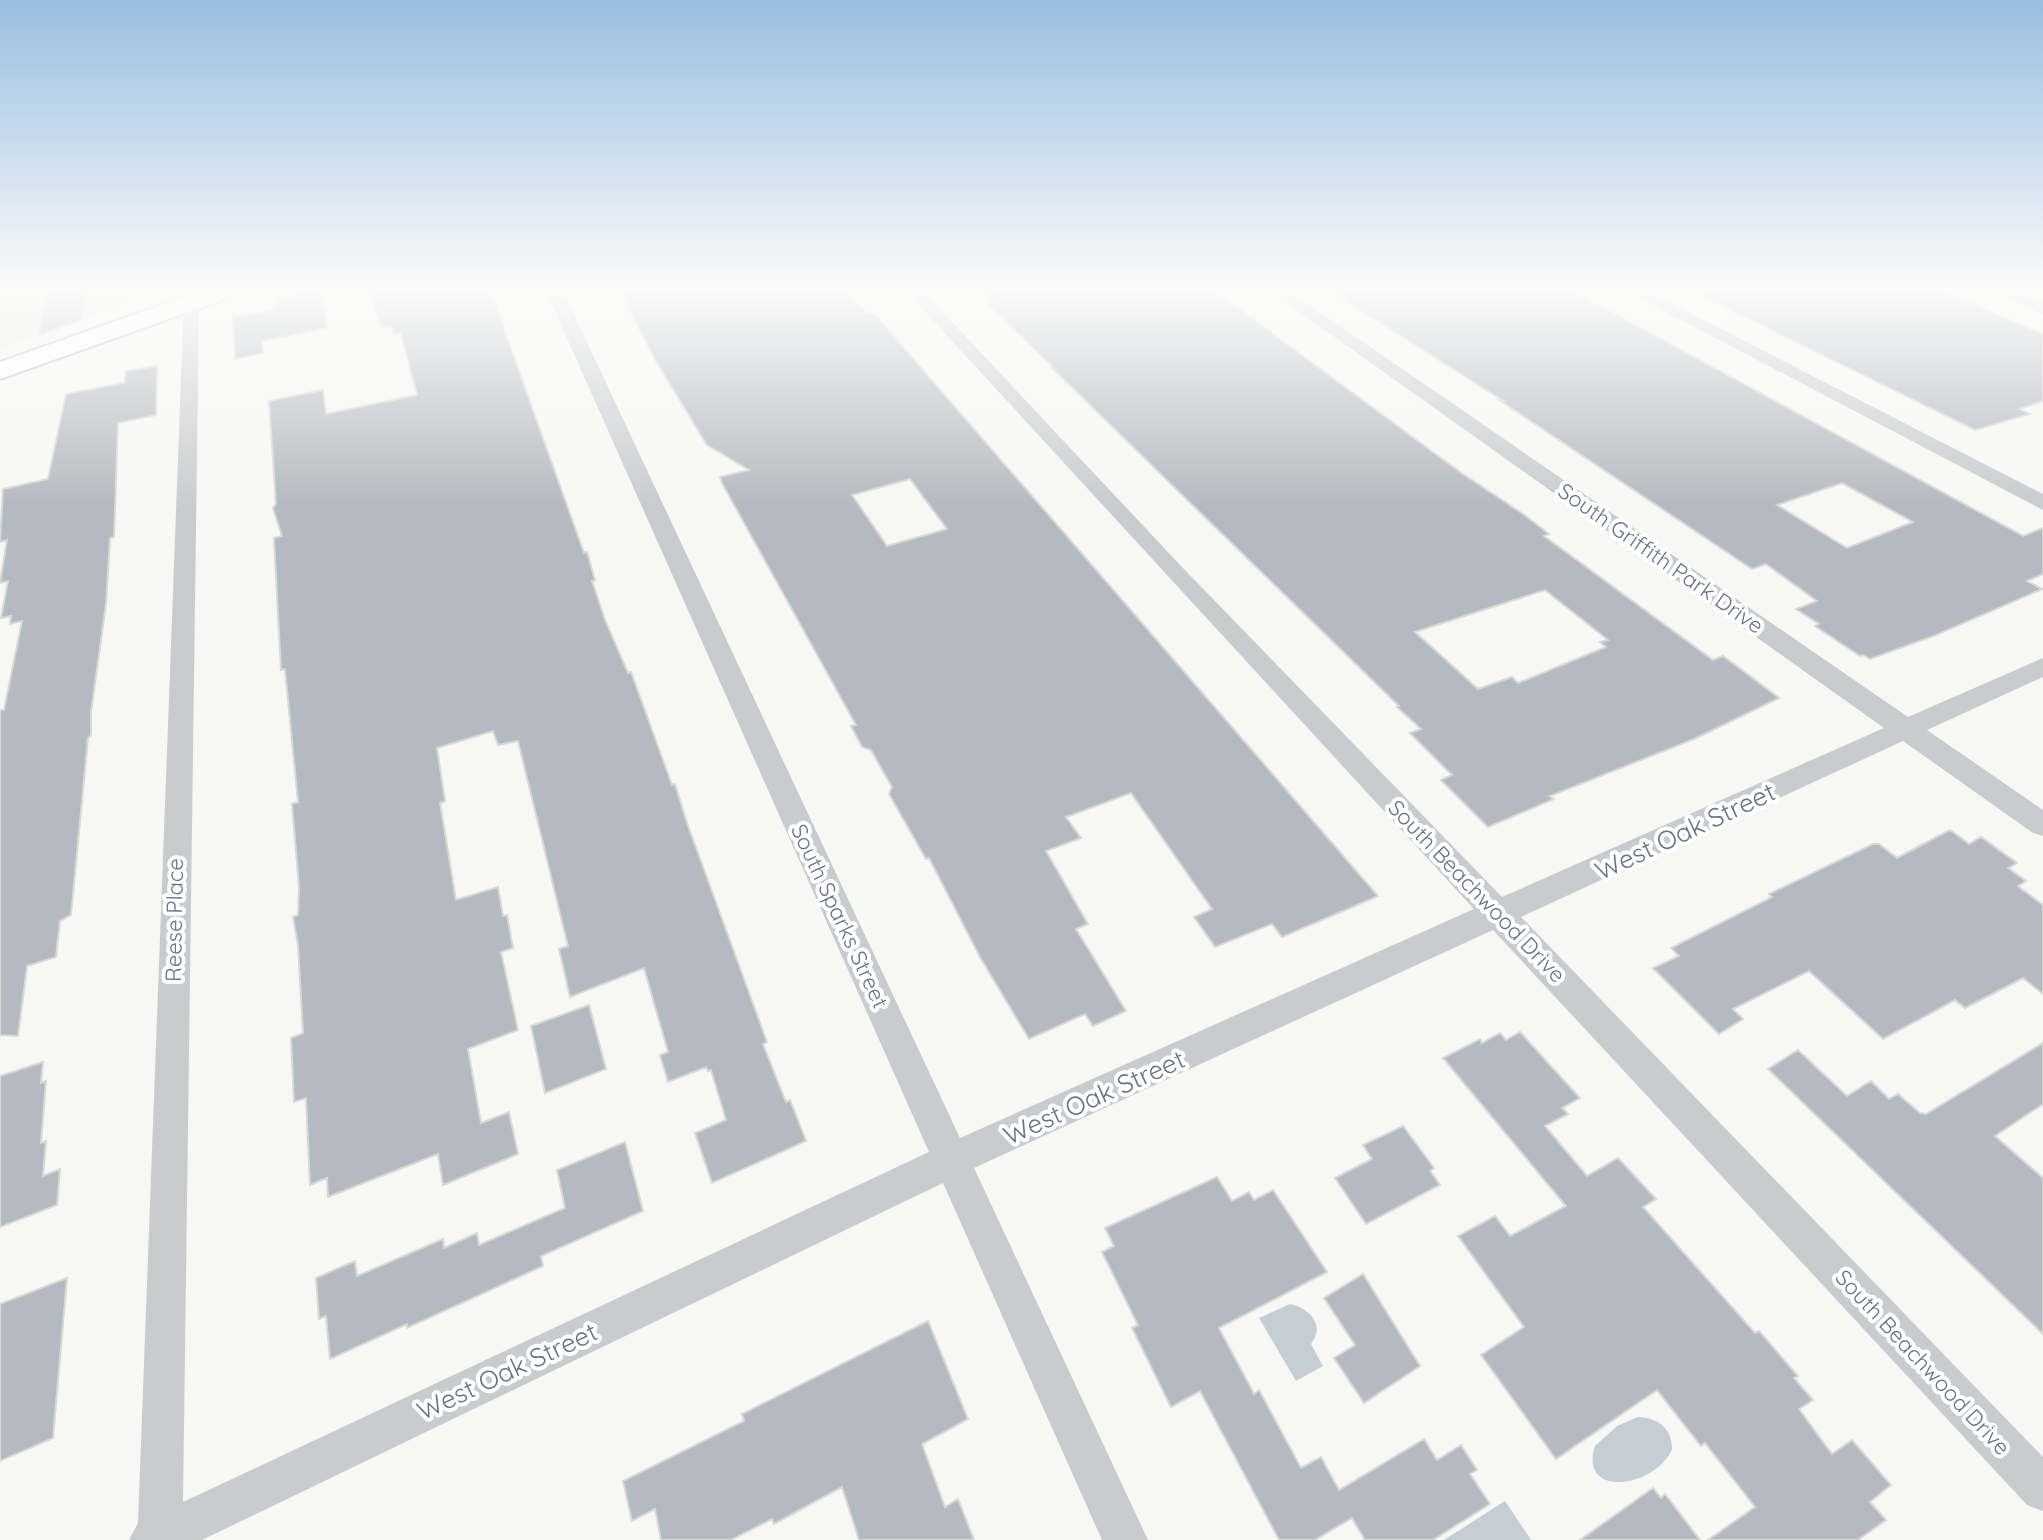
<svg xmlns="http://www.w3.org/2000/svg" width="2043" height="1540" font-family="Quicksand,sans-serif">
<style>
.built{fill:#e8e8e7}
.water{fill:#c4ced4}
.building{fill:#b4bac1;stroke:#d8d9d6;stroke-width:2;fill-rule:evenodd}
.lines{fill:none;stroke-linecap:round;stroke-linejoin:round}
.secondary-casing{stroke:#babec4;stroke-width:4}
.minor{fill:#c9cccf;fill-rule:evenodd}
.secondary{fill:#fff;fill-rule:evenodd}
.labels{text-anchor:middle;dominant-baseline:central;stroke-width:8;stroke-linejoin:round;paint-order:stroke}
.street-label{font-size:22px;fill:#637388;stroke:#fff}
.near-street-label{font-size:26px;fill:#637388;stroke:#fff}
</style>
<rect width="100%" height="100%" fill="#f7f7f4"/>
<!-- built -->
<path class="built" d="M0,291H154L141,298L0,348Z"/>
<!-- water -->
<path class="water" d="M1290,1304C1309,1308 1326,1325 1311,1344L1323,1366L1296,1381L1259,1318Z
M1638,1417C1658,1418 1672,1428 1672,1449C1657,1487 1578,1500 1595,1446L1617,1426Z
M1505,1501L1531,1540H1444Z"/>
<!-- building -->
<path class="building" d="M47,291H87L82,320L39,335Z
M291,291H320L327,328L262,341L263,353L235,359L233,317L274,310L273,305L279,304L278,298L291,296Z
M369,291H488L494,301L584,553L587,552L595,580L592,581L605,620L628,673L631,672L672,785L675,784L687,823L767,1042L763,1044L786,1102L790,1100L806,1141L712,1183L695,1133L726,1120L711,1070L708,1071L706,1067L668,1082L660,1055L668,1052L644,968L570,997L559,949L568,946L518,741L498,745L493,731L437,748L445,801L440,803L456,900L498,887L503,916L507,915L513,948L501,952L518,1030L468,1049L481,1123L509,1112L518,1154L443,1185L438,1154L328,1197L327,1178L310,1185L306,1098L294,1102L291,1038L303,1033L298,945L293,917L298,915L299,887L292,804L298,802L285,669L281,670L274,538L282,536L273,508L276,504L269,401L323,390L326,414L417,395L401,333L394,335L391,326L382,328Z
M620,291H845L867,313L873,312L1378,896L1282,937L1272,924L1215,947L1194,917L1212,909L1131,793L1066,817L1081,838L1046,851L1088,924L1076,929L1126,1011L1093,1026L1085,1014L1029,1039L980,957L929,858L926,859L889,794L892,787L871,750L862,747L851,726L856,725L722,483L720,477L749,470L707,445L657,363ZM910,479L947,529L887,546L852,495Z
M982,291H1215L1460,472L1523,514L1549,534L1544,536L1713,660L1723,656L1779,698L1694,739L1550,796L1554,799L1488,827L1441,780L1452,775L1410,733L1421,729L1397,707L1399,706L1052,368H1054L987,303L993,302ZM1545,590L1608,640L1600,642L1606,647L1518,683L1512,677L1478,689L1415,632Z
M1330,291H1573L2023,536L2043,528V574L2027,581L2042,589L1936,635L1870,659L1863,655L1860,656L1815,626L1819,624L1796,609L1817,601L1766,564L1752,569L1499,400H1502ZM1842,483L1913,522L1847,548L1777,505Z
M1692,291H1943L2043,334V401L2020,409L2030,414L1975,430Z
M157,366L156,415L118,423L114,537L110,538L106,604L91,712V735L88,738L71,915L60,921L56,957L27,966L18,1036L0,1035V710H4L22,621L10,624L11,616L1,618L8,581L0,583L7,540L0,542L3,489L48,479L66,394L124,383L126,371Z
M1950,830L1969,844L1981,837L2017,863L2008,868L2026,881L2018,886L2043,905V994L2023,978L1965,1008L1955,1000L1883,1039L1809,971L1733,1009L1743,1019L1719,1034L1653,968L1679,956L1671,948L1772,897L1769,894L1873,844H1879L1897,858Z
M589,1005L606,1069L545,1093L531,1026Z
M1520,1032L1580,1098L1562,1108L1568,1114L1545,1126L1587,1176L1618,1158L1656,1199L1643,1207L1755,1333L1759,1331L1798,1376L1794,1378L1813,1400L1799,1409L1832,1454L1852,1440L1891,1485L1870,1502L1886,1520L1858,1540H1708L1755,1507L1705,1443L1701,1446L1657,1390L1556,1459L1481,1355L1524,1327L1458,1236L1495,1216L1510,1236L1566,1206L1443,1058L1480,1039L1482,1043L1500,1033L1506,1040Z
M2043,1043V1104L1995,1136L2043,1178V1334L1768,1069L1798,1050L1847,1096L1871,1081L1889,1099L1898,1094L1920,1113L1926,1114Z
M43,1062L41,1083L46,1081L41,1143L46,1141L43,1176L60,1169L57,1205L0,1227V1076Z
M1403,1126L1434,1168L1430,1171L1440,1185L1366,1224L1335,1178L1372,1159L1363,1145Z
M625,1142L643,1211L541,1256L543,1266L407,1328V1324L330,1359L326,1316L319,1319L316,1278L355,1261L357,1276L443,1239L444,1248L477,1233L479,1245L565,1208L557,1170Z
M1217,1177L1232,1201L1249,1192L1254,1200L1273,1190L1327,1272L1219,1328L1254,1394L1259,1390L1301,1468L1321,1457L1339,1490L1424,1439L1437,1460L1461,1445L1477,1470L1470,1474L1490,1504L1433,1540H1365L1352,1518L1315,1540H1279L1200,1391L1171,1407L1132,1328L1138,1325L1102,1252L1114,1246L1105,1228Z
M1363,1274L1420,1366L1364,1403L1334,1358L1355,1345L1324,1298Z
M67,1278L53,1438L0,1461V1304Z
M928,1321L968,1419L922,1444L945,1507L958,1499L974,1540H859L842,1487L774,1524L772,1519L731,1540H661L655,1509L632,1521L623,1481L744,1421L742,1414Z
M1653,1488L1661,1498L1665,1494L1700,1540H1580Z"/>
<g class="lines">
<defs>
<path id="secondary" d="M201,291H236L233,296L0,379V362Z"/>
</defs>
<!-- secondary casing -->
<use href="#secondary" class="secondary-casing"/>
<!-- minor -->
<path class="minor" d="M546,291H563L960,1138L1474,909L906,291H923L1181,566L1502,897L1884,728L1270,291H1289L1908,717L2043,658V677L1927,730L2043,810V836L2033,833L1903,741L1521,917L2043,1457V1511L2027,1505L1493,930L974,1168L1148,1540H1102L943,1183L202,1540H129L138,1523L184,299H196L199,303L183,1502L929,1152Z
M1626,291H1647L2043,494V510Z
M1992,291H2015L2043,303V314Z"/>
<!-- secondary -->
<use href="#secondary" class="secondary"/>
</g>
<!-- sky -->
<linearGradient id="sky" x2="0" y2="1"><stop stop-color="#99bee0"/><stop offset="0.57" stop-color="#fbfbfa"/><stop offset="1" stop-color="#fbfbfa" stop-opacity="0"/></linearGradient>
<rect width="2043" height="507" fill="url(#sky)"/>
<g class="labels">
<!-- street labels -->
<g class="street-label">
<text transform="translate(1661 558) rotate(35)">South Griffith Park Drive</text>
<text transform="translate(1477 891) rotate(46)">South Beachwood Drive</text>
<text transform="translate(840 916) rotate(65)">South Sparks Street</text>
<text transform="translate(174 920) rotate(-89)">Reese Place</text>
<text transform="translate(1923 1362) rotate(47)">South Beachwood Drive</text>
</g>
<!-- near-street labels -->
<g class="near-street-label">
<text transform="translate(1685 831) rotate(-25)">West Oak Street</text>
<text transform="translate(1094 1097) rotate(-24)">West Oak Street</text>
<text transform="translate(507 1371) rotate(-25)">West Oak Street</text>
</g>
</g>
</svg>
